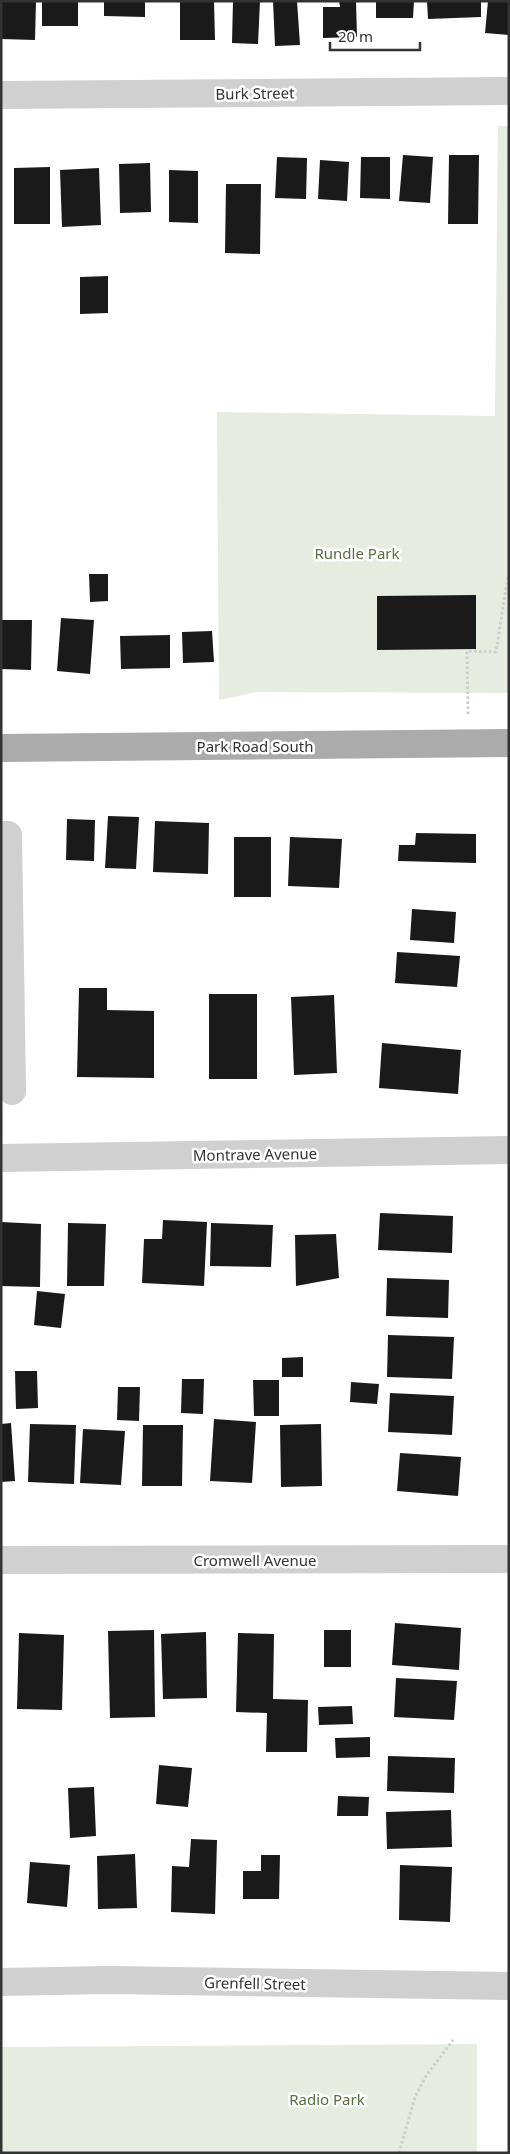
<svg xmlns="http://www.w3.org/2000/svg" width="510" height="2154" font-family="'Noto Sans',sans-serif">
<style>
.green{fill:#e6ecdf}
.building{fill:#1a1a1a}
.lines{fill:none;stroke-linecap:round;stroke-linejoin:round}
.path{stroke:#cdcdcd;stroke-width:3;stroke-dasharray:2.5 2.5;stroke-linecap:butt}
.minor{stroke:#d0d0d0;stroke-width:28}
.major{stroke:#ababab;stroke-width:28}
.labels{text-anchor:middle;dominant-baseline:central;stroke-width:5;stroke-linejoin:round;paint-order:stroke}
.street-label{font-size:15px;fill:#333;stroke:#fff}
.park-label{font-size:15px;fill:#56703f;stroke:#fff}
</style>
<rect width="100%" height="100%" fill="#fff"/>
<!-- green -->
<path class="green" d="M498,126H509V693L257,692L219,700L217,412L495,416Z
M477,2044V2153H1V2047Z"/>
<!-- building -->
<path class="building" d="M2,1H36L35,40L1,39Z
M42,1H78V26H42Z
M104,1H145V17L104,16Z
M180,1H214L215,40H180Z
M233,1H260L258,44L232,43Z
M273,1H297L300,45L275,46Z
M339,1H356L357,37L323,38V7H340Z
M376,1H414L413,18H376Z
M427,1H481V17L428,19Z
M488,1H509V35L485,33Z
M403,155L433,157L430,203L399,201Z
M449,155H479L478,224H448Z
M277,157L307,158L306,199L275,198Z
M361,157H390V199L360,198Z
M320,160L349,162L347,201L318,199Z
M150,163L151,212L120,213L119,164Z
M50,167V224H14V168Z
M99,168L101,225L62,227L60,170Z
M169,170L198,171V223L169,222Z
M226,184H261L260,254L225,253Z
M108,276V313L80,314V277Z
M89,574H108V601L90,602Z
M476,595V649L377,650V596Z
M61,618L94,620L90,674L57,671Z
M1,620H32L31,670L1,669Z
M212,631L214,662L183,663L182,632Z
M170,635V668L121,669L120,636Z
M108,816L139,817L136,869L105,868Z
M67,819L95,820L94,861L66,860Z
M155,821L209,823L208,874L153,872Z
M416,833L476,834V863L398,861L399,845H415Z
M234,837H271V897H234Z
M290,837L342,839L339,888L288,886Z
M412,909L456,912L454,943L410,940Z
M397,952L460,956L457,987L395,983Z
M79,988H107V1010L154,1011V1078L77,1077Z
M209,994H257V1079H209Z
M334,995L337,1073L294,1075L291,997Z
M382,1043L461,1050L458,1094L379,1088Z
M380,1213L453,1216L452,1253L378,1250Z
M163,1220L207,1222L204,1286L142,1283L144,1239H162Z
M1,1222L41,1224L40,1287L1,1286Z
M68,1223L106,1224L104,1286H67Z
M211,1223L273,1225L271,1267L210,1266Z
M336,1234L339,1278L296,1286L295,1235Z
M387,1278L449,1280L448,1318L386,1316Z
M37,1291L65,1294L61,1328L34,1325Z
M388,1335L454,1337L452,1379L387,1377Z
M303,1357V1377H282V1358Z
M15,1371H37L38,1408L16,1409Z
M182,1379H204L203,1414L181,1413Z
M253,1380H279V1416H254Z
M351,1382L379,1384L377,1404L350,1402Z
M118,1387H140L139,1421L117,1420Z
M390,1393L454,1396L452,1435L388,1432Z
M214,1419L256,1422L252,1483L210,1481Z
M11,1423L15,1481L1,1482V1424Z
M30,1424L76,1425L74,1484L28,1482Z
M321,1424L322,1486L281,1487L280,1425Z
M143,1425H183L182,1486H142Z
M83,1429L125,1431L121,1485L80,1483Z
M400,1453L461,1457L458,1496L397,1491Z
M395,1623L461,1628L459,1670L392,1665Z
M154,1630L155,1717L110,1718L108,1631Z
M324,1630H351V1667H324Z
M206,1632L207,1698L163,1699L161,1634Z
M19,1633L64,1635L62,1710L17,1709Z
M238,1633L274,1634L273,1699L308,1700L307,1752H266L267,1713L236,1712Z
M396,1678L457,1681L454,1720L394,1717Z
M352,1706L353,1724L319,1725L318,1707Z
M370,1737V1757L336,1758L335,1738Z
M388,1756L455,1758L454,1793L387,1791Z
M159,1765L192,1768L188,1807L156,1804Z
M94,1787L96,1836L70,1838L68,1788Z
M338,1796L369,1797L368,1816H337Z
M451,1810L452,1847L387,1849L386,1812Z
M191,1839L217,1840L215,1914L171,1912L172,1866L189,1867Z
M135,1854L137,1908L98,1909L97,1856Z
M261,1855H280L279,1899H243V1871H261Z
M30,1862L70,1865L67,1907L27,1903Z
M400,1865L452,1867L450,1922L399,1920Z"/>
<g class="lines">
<!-- path -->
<path class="path" d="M468,714L467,651L496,652L508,576
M399,2153L415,2097L426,2076L453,2040"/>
<!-- minor -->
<path class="minor" d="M1,95L509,91
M1,835H8L12,1091
M1,1158L509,1150
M1,1560L509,1559
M1,1982L109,1980L509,1986"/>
<!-- major -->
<path class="major" d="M1,748L509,743"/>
</g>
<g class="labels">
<!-- street labels -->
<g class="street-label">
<text transform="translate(255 93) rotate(-1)">Burk Street</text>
<text x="255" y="746">Park Road South</text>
<text transform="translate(255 1154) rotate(-1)">Montrave Avenue</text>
<text x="255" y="1560">Cromwell Avenue</text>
<text transform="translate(255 1983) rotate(1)">Grenfell Street</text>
</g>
<!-- park labels -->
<g class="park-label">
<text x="357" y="553">Rundle Park</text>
<text x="327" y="2099">Radio Park</text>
</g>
</g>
<!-- border -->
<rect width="510" height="2154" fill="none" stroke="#333333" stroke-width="5"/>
<!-- scale -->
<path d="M330 42v8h90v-8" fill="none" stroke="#333333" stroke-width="2.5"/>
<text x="338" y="42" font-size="15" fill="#333333" stroke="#ffffff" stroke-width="4" paint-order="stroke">20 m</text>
</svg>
